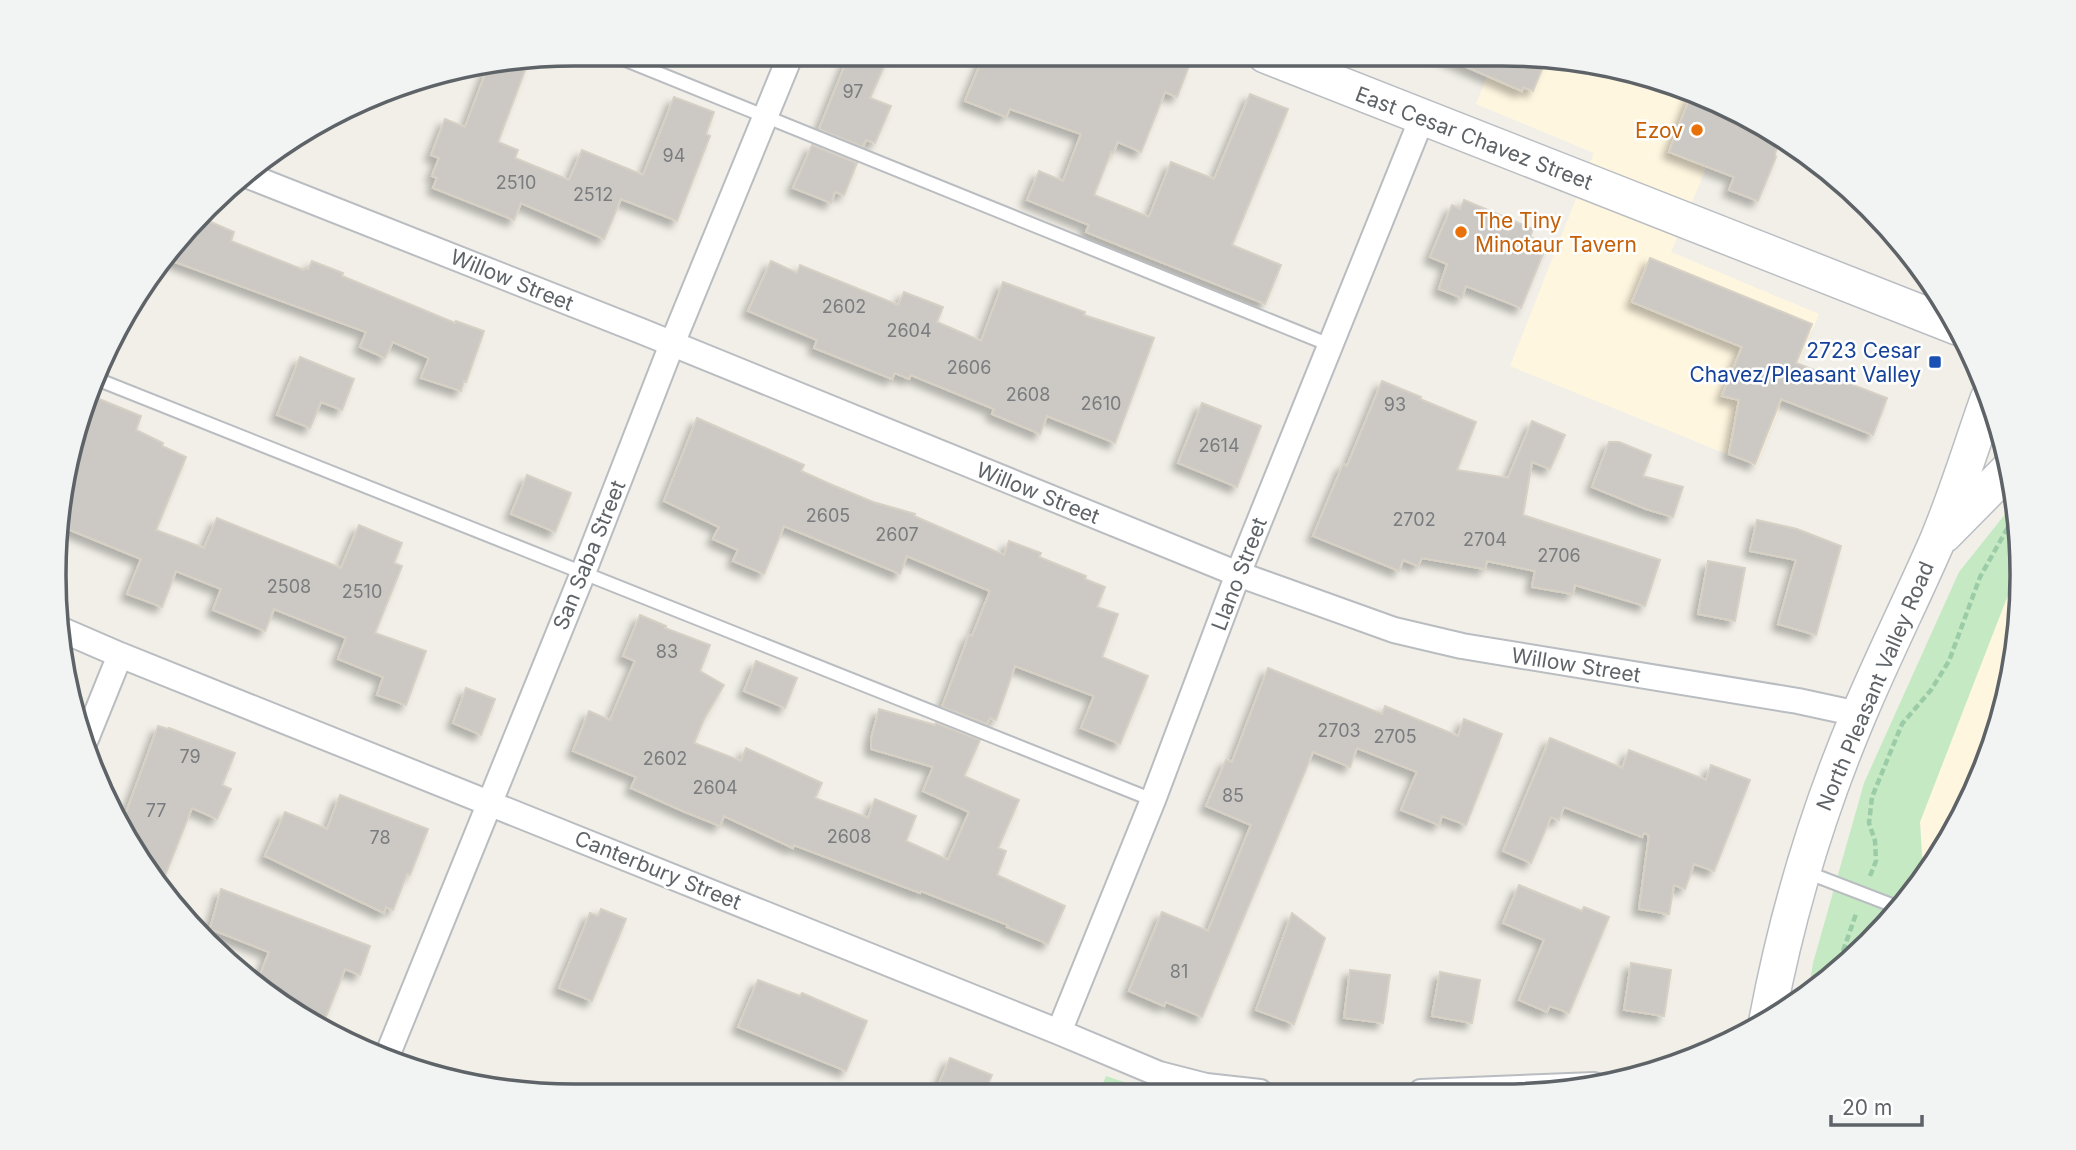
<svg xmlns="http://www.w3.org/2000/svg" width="2076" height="1150" font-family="Inter,sans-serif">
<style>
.commercial{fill:#fff6df}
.green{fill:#c5eac3}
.building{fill:#ccc9c4;stroke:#d7d0c5;stroke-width:2;filter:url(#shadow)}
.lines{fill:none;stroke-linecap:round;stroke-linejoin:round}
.service-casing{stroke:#b9bdc1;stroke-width:16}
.minor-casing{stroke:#b9bdc1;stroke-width:28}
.secondary-casing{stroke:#babec3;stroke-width:38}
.path{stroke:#9bcba7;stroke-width:4.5;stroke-dasharray:7 3.5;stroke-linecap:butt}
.service{stroke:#fff;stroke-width:12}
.minor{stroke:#fff;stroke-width:24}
.secondary{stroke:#fff;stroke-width:35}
.food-dot{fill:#e8710a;stroke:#fff;stroke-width:2.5}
.transit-dot{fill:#1a4fb4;stroke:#fff;stroke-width:2.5}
.labels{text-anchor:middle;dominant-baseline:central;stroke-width:5;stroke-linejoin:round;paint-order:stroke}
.number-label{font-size:18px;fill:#7a7c7f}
.food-label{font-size:21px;fill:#c56008;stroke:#fff;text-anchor:end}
.street-label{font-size:21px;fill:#5e6368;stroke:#fff}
.transit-label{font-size:21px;fill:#164399;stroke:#fff;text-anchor:end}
.rim{fill:none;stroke:#5e6368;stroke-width:3.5}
</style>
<defs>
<filter id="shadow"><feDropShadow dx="-6" dy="6" stdDeviation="3.5" flood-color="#0004"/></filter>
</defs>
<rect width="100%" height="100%" fill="#f1efe7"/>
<!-- commercial -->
<path class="commercial" d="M1496,55H1535L1636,72L1730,111L1671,252L1819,314L1756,466L1510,366L1594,153L1476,104Z
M2020,564L2017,643L1994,742L1952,835L1923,872L1920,822Z"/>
<!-- green -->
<path class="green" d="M2014,503L2021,541L2020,564L1920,822L1923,872L1870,943L1808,994L1813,963L1864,783L1959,572Z
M1106,1076L1157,1093H1099Z"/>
<!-- building -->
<path class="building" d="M849,55H889L870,98L891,106L875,143L866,140L863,147L819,129Z
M984,55H1162L1189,66L1177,97L1165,92L1141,152L1118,142L1113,153L1111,152L1094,195L1149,217L1171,162L1214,179L1250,94L1288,109L1232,245L1281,265L1265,304L1086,232L1089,225L1027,200L1039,171L1063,181L1081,134L1010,109L1006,117L965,101Z
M1439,55H1535L1547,57L1533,91L1523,87L1522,91Z
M528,62L498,142L518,150L515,158L569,180L582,150L643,175L674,97L714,112L706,134L710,136L677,221L621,199L604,239L521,203L514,220L433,188L437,178L432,176L439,158L431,155L445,119L465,127L487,69Z
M1691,95L1761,124L1780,137L1775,154L1776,157L1758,201L1729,190L1734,177L1669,152Z
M812,145L857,163L844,195L835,192L831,203L793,188Z
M1464,200L1533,229L1530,237L1547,244L1521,308L1466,286L1462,298L1439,289L1447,264L1430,257L1452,205L1460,209Z
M204,219L234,232L231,241L236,243L304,270L305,268L308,269L312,261L343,273L342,276L455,323L456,321L484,331L466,382L464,381L461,391L421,378L429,358L393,342L385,358L360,347L366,332L167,259Z
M1650,258L1812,324L1796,363L1887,398L1873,435L1781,399L1755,464L1729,454L1739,400L1722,396L1742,347L1632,302Z
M771,261L797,273L800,265L898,305L904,292L943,307L937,322L981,341L1003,282L1085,312L1084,315L1154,338L1115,443L1047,416L1040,434L992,414L994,409L911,375L909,379L895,373L892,379L814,348L817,340L748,311Z
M300,357L354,379L342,410L321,402L310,428L277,415Z
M1382,381L1421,397L1420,399L1476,422L1457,470L1508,478L1532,421L1565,435L1550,469L1532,462L1523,515L1660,560L1645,606L1575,585L1573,594L1532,587L1535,571L1487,561L1485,569L1422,558L1418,566L1403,560L1399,571L1313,536L1343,464L1347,466Z
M92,396L141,416L136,430L163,443L162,446L186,457L156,530L204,548L217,518L341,568L359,525L402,543L394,563L402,566L375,633L426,651L406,705L377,695L383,677L338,659L346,638L274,609L265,631L213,610L221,589L176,571L162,607L127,594L141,559L63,527L72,441Z
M1202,403L1261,426L1237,487L1178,463Z
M697,418L804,465L801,471L830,484L873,502L915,514L914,516L1004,555L1009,541L1041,553L1039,557L1086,576L1085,579L1105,587L1097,607L1118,614L1102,657L1148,676L1120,744L1081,728L1094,696L1015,666L996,720L990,718L987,724L942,707L969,635L972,636L990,591L907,556L900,574L784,526L764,574L733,561L738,550L713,539L719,527L664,501Z
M1609,442H1619L1651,455L1643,476L1683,487L1673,517L1646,509L1592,487Z
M527,475L571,493L555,532L511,514Z
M1757,520L1797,529L1841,546L1816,635L1778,624L1796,560L1750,551Z
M1708,561L1745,568L1735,621L1698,614Z
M640,615L666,626L665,628L710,645L700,671L724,685L704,719L694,743L741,761L746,748L822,783L815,798L868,818L875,799L916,816L906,841L948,860L969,812L923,791L933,767L871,749V739L879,709L935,725L936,723L980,740L964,776L1019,800L998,848L1006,851L997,875L1065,906L1048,944L1007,927L1008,925L921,891L920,893L794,845L793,848L724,816L720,826L685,812L631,788L636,777L573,751L589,711L610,720L635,661L623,656Z
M756,661L797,678L785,708L744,691Z
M1268,668L1382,714L1385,706L1458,736L1464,719L1502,734L1466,825L1442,816L1439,825L1401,810L1417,772L1357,748L1350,767L1313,752L1202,1017L1166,1002L1164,1006L1129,991L1162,912L1208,931L1251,825L1206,806L1226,760L1232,762Z
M466,688L495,699L481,735L453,723Z
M158,726L168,729L169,728L235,753L222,785L231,789L217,819L192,808L162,883L124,823V818Z
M1550,738L1622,768L1629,750L1706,780L1711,765L1750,780L1714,871L1694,864L1685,889L1674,885L1669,914L1639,909L1649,835L1644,833L1642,837L1564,807L1559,820L1551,817L1531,863L1503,851Z
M340,795L428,829L410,875L407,874L393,910L386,907L384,913L265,856L285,812L327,829Z
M1519,885L1582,911L1584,907L1609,917L1569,1013L1550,1006L1547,1012L1519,1000L1544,940L1503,923Z
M221,889L370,946L360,975L345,969L321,1029L315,1026L258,980L269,952L210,929Z
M601,909L626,919L592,1001L559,988L590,913L598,916Z
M1292,913L1325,938L1294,1024L1256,1010Z
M1631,963L1671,970L1664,1016L1624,1010Z
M1350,970L1390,975L1383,1023L1344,1018Z
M1440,972L1480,980L1472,1023L1432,1016Z
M758,980L800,996L802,993L867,1021L846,1071L738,1027Z
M950,1058L992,1075L984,1093H935Z"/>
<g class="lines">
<defs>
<path id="service" d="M611,54L1330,345
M99,380L1153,800
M1806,872L1897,907"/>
<path id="minor" d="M246,175L641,331L1238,574L1394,630L1462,646L1798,701L1858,714
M60,629L120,655L1059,1032L1159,1074L1206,1086L1260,1092
M86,739L120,655
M1059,1032L1153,800L1238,574L1422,118
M387,1056L583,573L672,344L791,54
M1421,1092L1594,1085"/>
<path id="secondary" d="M1265,55L1957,327
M1944,535L2009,469
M1767,1020C1787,914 1817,813 1859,714C1883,657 1911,601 1936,544C1956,497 1971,447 1988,399"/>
</defs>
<!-- service casing -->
<use href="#service" class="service-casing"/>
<!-- minor casing -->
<use href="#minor" class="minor-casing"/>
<!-- secondary casing -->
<use href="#secondary" class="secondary-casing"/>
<!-- path -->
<path class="path" d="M1870,876L1876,861L1875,841L1869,823L1872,797L1902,724L1931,690L1949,661L1980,577L2016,513
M1836,971L1856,914"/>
<!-- service -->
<use href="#service" class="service"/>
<!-- minor -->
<use href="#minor" class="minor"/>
<!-- secondary -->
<use href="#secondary" class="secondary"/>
</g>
<!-- markers -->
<g class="food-dot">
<circle cx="1697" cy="130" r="7"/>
<circle cx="1461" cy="232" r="7"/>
</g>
<rect class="transit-dot" x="1928" y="355" width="14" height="14" rx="3.5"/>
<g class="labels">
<!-- number labels -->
<g class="number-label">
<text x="853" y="91">97</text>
<text x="674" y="155">94</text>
<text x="516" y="182">2510</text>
<text x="593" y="194">2512</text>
<text x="844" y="306">2602</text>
<text x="909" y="330">2604</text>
<text x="969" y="367">2606</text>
<text x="1028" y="394">2608</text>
<text x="1101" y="403">2610</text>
<text x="1395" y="404">93</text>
<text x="1219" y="445">2614</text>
<text x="828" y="515">2605</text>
<text x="1414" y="519">2702</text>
<text x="897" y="534">2607</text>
<text x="1485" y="539">2704</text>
<text x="1559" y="555">2706</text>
<text x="289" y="586">2508</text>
<text x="362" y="591">2510</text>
<text x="667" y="651">83</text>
<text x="1339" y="730">2703</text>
<text x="1395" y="736">2705</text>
<text x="190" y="756">79</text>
<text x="665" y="758">2602</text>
<text x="715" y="787">2604</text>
<text x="1233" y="795">85</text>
<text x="156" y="810">77</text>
<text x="849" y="836">2608</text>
<text x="380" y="837">78</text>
<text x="1179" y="971">81</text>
</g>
<!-- food labels -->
<g class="food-label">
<text x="1683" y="130">Ezov</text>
<text x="1475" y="220" text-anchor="start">The Tiny<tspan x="1475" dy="24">Minotaur Tavern</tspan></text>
</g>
<!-- street labels -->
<g class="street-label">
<text transform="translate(1474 138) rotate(21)">East Cesar Chavez Street</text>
<text transform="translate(512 280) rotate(22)">Willow Street</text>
<text transform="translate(1038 493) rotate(22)">Willow Street</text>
<text transform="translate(589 555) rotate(-68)">San Saba Street</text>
<text transform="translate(1239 574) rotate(-69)">Llano Street</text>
<text transform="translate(1576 665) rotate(9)">Willow Street</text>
<text transform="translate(1875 686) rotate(-67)">North Pleasant Valley Road</text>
<text transform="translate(658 870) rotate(22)">Canterbury Street</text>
</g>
<!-- transit labels -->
<g class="transit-label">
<text x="1921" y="350">2723 Cesar<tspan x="1921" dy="24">Chavez/Pleasant Valley</tspan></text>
</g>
</g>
<!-- crop -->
<path d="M0 0H2076V1150H0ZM574 66H1502A508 508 0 0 1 2010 574V576A508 508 0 0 1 1502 1084H574A508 508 0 0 1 66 576V574A508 508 0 0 1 574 66Z" fill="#f2f3f3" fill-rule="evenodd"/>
<path class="rim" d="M574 66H1502A508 508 0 0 1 2010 574V576A508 508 0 0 1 1502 1084H574A508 508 0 0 1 66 576V574A508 508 0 0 1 574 66Z"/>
<!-- scale -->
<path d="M1831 1115v10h91v-10" fill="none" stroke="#5e6368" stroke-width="3.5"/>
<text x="1842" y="1115" font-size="21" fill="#5e6368" stroke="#ffffff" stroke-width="5" paint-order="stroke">20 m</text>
</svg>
